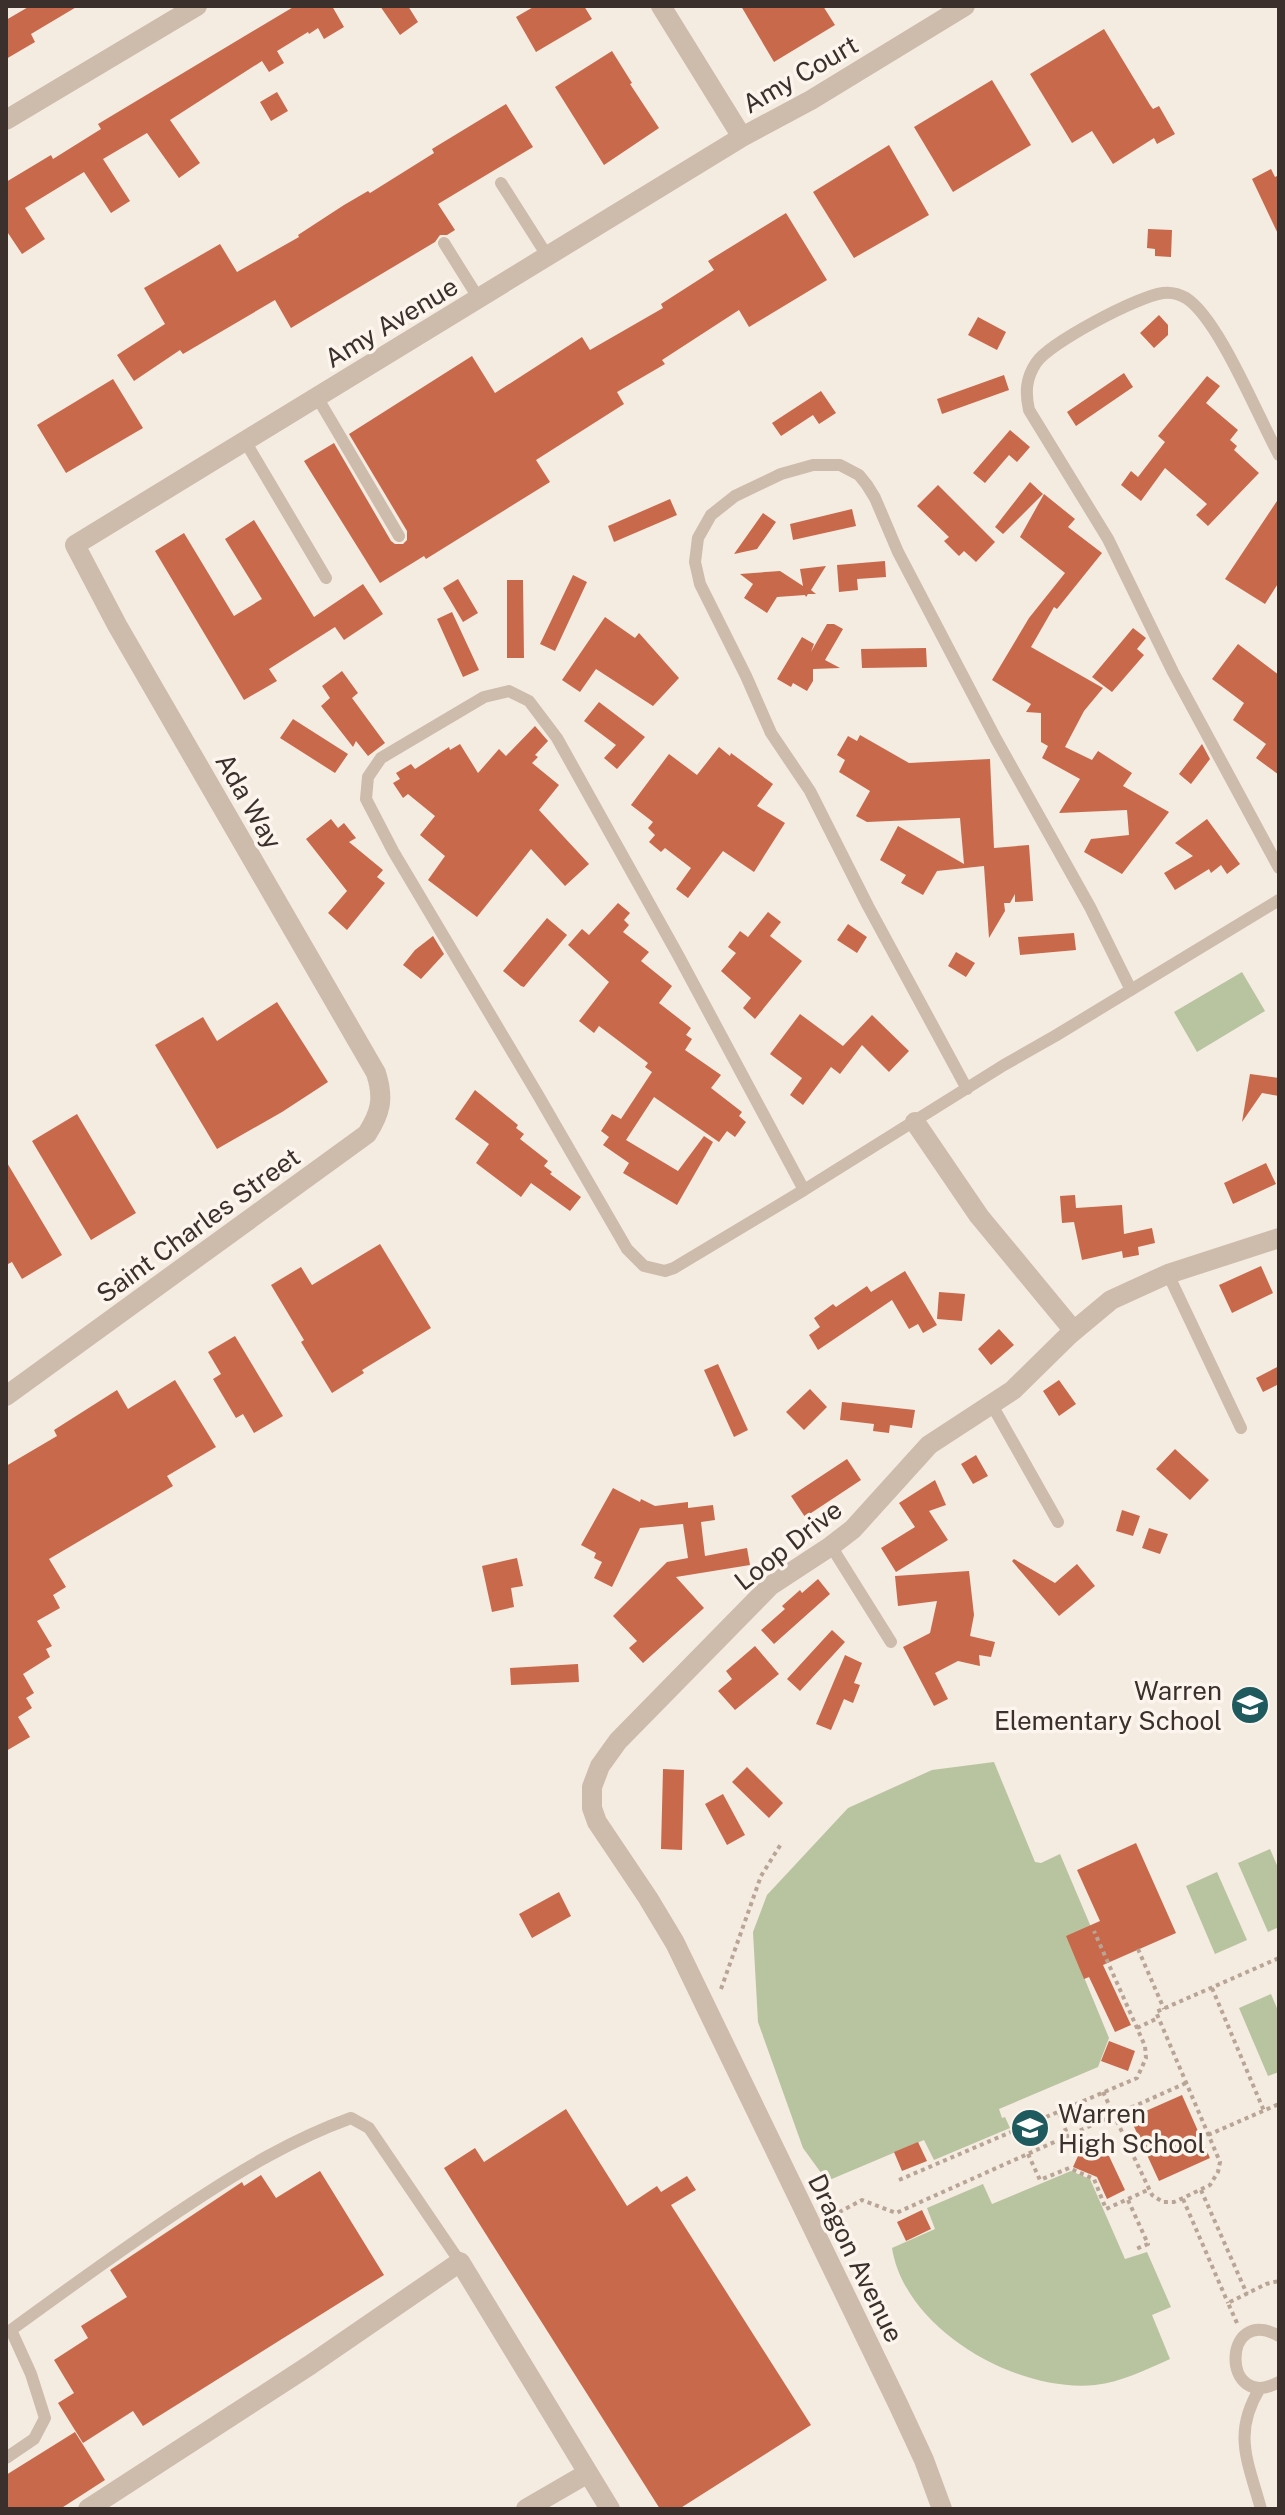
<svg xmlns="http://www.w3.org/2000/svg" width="1285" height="2515" font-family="'Public Sans',sans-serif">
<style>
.green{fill:#b8c4a0}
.building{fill:#c8694b}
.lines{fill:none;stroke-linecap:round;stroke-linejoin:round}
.path{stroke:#b9a596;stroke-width:4;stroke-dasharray:4 4;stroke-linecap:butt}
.service{stroke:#cdbbac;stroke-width:12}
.minor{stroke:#cdbbac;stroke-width:20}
.labels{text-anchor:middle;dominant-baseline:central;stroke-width:7;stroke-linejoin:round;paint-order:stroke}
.street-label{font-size:26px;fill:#3b302b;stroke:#fbf5ee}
.poi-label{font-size:26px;fill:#3b302b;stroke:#fbf5ee;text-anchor:end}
</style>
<rect width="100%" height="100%" fill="#f4ebe1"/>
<!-- green -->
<path class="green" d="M1242,972L1265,1011L1197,1052L1174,1012Z
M994,1762L1035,1862L1041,1863L1060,1854L1091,1927L1067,1936L1109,2038L1098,2067L999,2109L1002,2118L1005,2117L1010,2128L934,2160L924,2140L827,2181L803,2148L758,2022L753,1932L767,1895L848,1808L932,1770Z
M1270,1849L1279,1870V1927L1268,1932L1238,1863Z
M1217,1872L1247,1940L1215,1954L1186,1886Z
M1271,1994L1279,2013V2072L1268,2076L1239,2008Z
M1071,2171L1090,2179L1125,2259L1147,2252L1171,2307L1152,2315L1170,2359C1145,2370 1122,2382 1095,2385C1017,2393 905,2330 892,2248L935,2229L927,2208L983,2184L992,2204Z"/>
<!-- building -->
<path class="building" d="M30,6H78L31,34L35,42L6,59V20Z
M295,6H332L344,27L324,39L318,28L309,34L308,32L277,51L284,63L269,72L262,61L170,120L200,163L179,178L147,133L103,159L130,201L111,213L84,172L25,208L45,239L22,254L6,230V182L51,155L53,159L101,129L98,124Z
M380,6H408L418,22L400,35Z
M535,6H584L592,19L536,52L516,17Z
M741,6H823L835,25L774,62Z
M1104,29L1150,105L1153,109L1159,106L1175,134L1157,144L1154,138L1113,164L1092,131L1072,143L1030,74Z
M612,51L632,83L630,84L659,128L604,165L555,87Z
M992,80L1031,145L953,192L914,127Z
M277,92L288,111L271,121L260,102Z
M506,104L533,147L438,204L455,230L447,235H440L435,242L291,328L275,300L183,354L180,350L134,381L117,355L165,324L144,288L220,244L237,272L299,237L298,235L344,205L368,191L370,193L434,153L432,149Z
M889,145L929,215L854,258L813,192Z
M1271,169L1275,177L1279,175V236L1252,179Z
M786,213L827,280L749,327L739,310L662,360L665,364L617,392L624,404L536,460L550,482L426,559L424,556L380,583L304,461L334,443L391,541L395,544H403L407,540V531L349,434L472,356L495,393L582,337L590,350L663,308L661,304L714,270L708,261Z
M1148,229L1172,230L1171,257L1155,256V249L1147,248Z
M1159,315L1168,325V335L1154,348L1140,333Z
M978,317L1006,332L997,350L968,335Z
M1124,373L1133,387L1076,426L1067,412Z
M1004,375L1009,390L942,414L937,399Z
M1207,376L1220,386L1206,403L1238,430L1230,440L1237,446L1234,450L1259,473L1208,526L1196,515L1207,504L1165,468L1141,501L1121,485L1131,471L1138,477L1165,442L1158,436Z
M113,379L143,428L66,473L37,425Z
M821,391L836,413L819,424L813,415L781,436L772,423Z
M1010,430L1030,447L1017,462L1009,455L985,483L973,473Z
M1030,482L1043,494L1003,534L995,527Z
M938,485L995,542L976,562L964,551L959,556L944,541L949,537L917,506Z
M1044,494L1075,519L1068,527L1102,553L1057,609L1054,607L1031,647L1103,688L1084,711L1065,747L1092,760L1098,751L1132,773L1123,786L1169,812L1122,874L1084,852L1091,839L1129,835L1127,810L1059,813L1080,779L1042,758L1048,746L1041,742V713L1026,712L1031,704L992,680L1029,618L1065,573L1020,537Z
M1279,498V582L1265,604L1225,579Z
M670,499L677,515L614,542L608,526Z
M852,509L856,526L793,540L790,524Z
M763,513L776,522L757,549L734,554Z
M254,520L314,617L363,584L383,614L344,640L335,627L269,669L277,681L244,700L155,551L184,533L234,616L262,599L225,539Z
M885,561L886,577L857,579L858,590L839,592L837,565Z
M826,566L811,590L816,594H808L806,597L805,595L777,597L767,613L744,598L753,584L740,574L780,571L803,586L800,569Z
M573,575L587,582L555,651L540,644Z
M458,579L478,613L463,622L443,588Z
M507,580H523L524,658H507Z
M452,612L479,670L463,677L437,619Z
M605,617L635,638L639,633L679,678L653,706L596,669L580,692L562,680Z
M827,624H834L843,629L825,660L840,668L813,669V681L807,691L793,683L791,687L777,679L802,637L814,644L811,652Z
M1133,628L1146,638L1137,649L1144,655L1112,692L1092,677Z
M1238,644L1279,675V775L1256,758L1266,744L1233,720L1244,703L1212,679Z
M926,648L927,667L862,668L861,649Z
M342,671L358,693L352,698L385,743L368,756L356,741L353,747L321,706L330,698L322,686Z
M599,702L645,737L617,769L604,758L616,745L584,721Z
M293,719L348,754L335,773L280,738Z
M535,726L548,741L535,755L538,757L532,763L559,785L539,810L589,864L565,886L531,849L477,917L428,880L445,856L420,835L435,816L408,794L403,798L393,783L400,779L396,773L411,764L415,769L449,747L450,750L460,744L478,773L499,749L506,756Z
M860,735L909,763L990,759L994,848L1029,845L1033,901L1015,902V894L1010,903H1004L1005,911L989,938L984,866L937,871L923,895L901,883L906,875L880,860L898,826L964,864L960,818L867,822L856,816L870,791L839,772L845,760L837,755L848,736L857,741Z
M1202,744L1210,759L1191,784L1179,774Z
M719,747L730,756L731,753L773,784L757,806L785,823L754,872L723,851L688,898L676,889L691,868L665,848L661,852L649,842L655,835L648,828L653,822L631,805L669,754L697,775Z
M331,819L338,828L344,823L356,838L349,842L383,870L377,877L385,883L347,930L328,913L347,891L306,839Z
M1207,819L1240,864L1227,874L1221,865L1211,873L1209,869L1175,890L1164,873L1193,856L1175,843Z
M618,903L630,913L624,920L629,925L623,932L649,952L641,961L672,986L659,1003L691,1028L686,1035L692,1039L685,1050L721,1075L711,1088L742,1112L739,1116L746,1122L735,1137L727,1131L719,1142L654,1097L626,1140L678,1171L704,1136L713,1142L677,1205L623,1173L629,1163L603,1145L609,1137L601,1131L612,1114L621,1119L652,1072L645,1067L648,1063L599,1026L594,1033L579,1021L609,982L568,945L582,929L589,935Z
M768,912L781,922L770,936L802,961L755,1019L743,1008L751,998L721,971L736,953L728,947L740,931L748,937Z
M547,918L567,935L524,987L521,986L503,971Z
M848,924L867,937L857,953L837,940Z
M1074,933L1076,950L1020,955L1018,937Z
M433,936L444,954L421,979L403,965L415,950Z
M956,952L975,963L966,977L948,966Z
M277,1002L328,1082L282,1112L217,1149L155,1045L203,1017L217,1041Z
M800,1014L843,1046L872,1015L909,1051L889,1072L862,1045L840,1074L831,1067L803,1105L790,1095L802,1078L770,1054Z
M1250,1074L1279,1078V1096L1262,1093L1242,1122Z
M475,1090L518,1125L516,1128L524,1134L520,1139L548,1161L544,1166L552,1172L550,1174L581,1197L570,1211L531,1183L521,1197L476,1163L489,1144L455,1119Z
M77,1114L136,1213L91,1240L32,1141Z
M6,1161L62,1255L22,1279L12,1262L6,1265Z
M1266,1163L1276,1184L1233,1204L1224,1183Z
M1075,1195L1076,1208L1122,1205L1124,1234L1152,1228L1155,1243L1138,1247L1139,1255L1123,1258L1122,1251L1082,1260L1074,1222L1062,1223L1060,1196Z
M380,1244L431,1328L362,1370L364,1373L332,1393L301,1342L304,1340L271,1285L301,1267L312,1285Z
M1261,1266L1273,1293L1232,1313L1219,1285Z
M905,1271L937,1325L923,1333L918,1324L909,1329L892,1300L818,1350L809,1335L820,1327L814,1318L833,1304L836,1307L867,1286L871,1292Z
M939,1292L965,1294L962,1321L937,1319Z
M999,1329L1014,1345L991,1365L978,1349Z
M235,1336L283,1416L254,1433L243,1414L236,1418L213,1379L221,1374L208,1352Z
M718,1364L748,1430L734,1437L704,1370Z
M1279,1366V1384L1263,1392L1256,1378Z
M175,1380L216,1447L167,1476L173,1486L49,1559L66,1587L53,1595L60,1608L37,1621L52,1646L46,1649L50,1657L23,1674L34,1693L26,1698L32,1708L18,1717L30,1737L6,1751V1466L57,1436L54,1430L117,1390L128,1409Z
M1059,1380L1076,1404L1059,1416L1043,1391Z
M810,1389L827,1407L804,1430L786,1412Z
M842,1402L915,1410L912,1428L890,1425L889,1433L873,1431L874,1424L840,1420Z
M1175,1449L1209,1480L1190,1500L1156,1469Z
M976,1455L988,1476L973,1484L961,1464Z
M847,1459L861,1480L805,1517L791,1496Z
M935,1480L946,1505L929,1511L948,1540L896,1572L881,1548L915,1527L899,1503Z
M613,1488L640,1502L641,1499L655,1506L688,1502V1508L713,1505L715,1520L701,1522L705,1556L747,1548L750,1565L676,1577L704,1608L643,1663L629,1648L637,1641L613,1616L667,1562L688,1558L683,1524L640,1528L612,1587L594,1578L602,1562L594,1558L596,1553L581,1545Z
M1122,1510L1140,1516L1133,1536L1116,1531Z
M1149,1528L1168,1534L1160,1554L1142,1548Z
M517,1558L523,1586L511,1588L514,1607L492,1612L482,1566Z
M1014,1559L1055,1583L1077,1564L1095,1586L1059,1616L1012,1561Z
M969,1571L974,1615L970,1636L995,1642L991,1657L979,1655L980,1666L958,1661L935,1673L948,1699L934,1706L903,1647L930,1633L937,1601L898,1606L895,1576Z
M818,1579L830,1594L774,1644L761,1630L785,1609L782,1606L800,1590L802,1593Z
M832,1630L845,1642L800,1691L787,1679Z
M755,1646L779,1674L735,1710L718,1691L732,1679L726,1671Z
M845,1655L862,1663L854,1683L860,1685L853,1703L844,1699L831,1730L816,1724Z
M578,1664L579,1682L511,1685L510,1668Z
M747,1767L783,1803L769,1818L732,1782Z
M663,1769L684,1770L682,1850L661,1849Z
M723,1794L745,1835L727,1845L705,1804Z
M1136,1843L1176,1933L1103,1965L1131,2025L1115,2032L1089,1977L1084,1979L1066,1936L1100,1921L1077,1870Z
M559,1892L571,1916L532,1938L519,1914Z
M1109,2041L1135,2051L1128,2071L1101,2061Z
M1182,2095L1210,2158L1159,2181L1130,2118Z
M566,2109L627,2206L657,2186L661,2192L687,2176L696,2190L671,2205L811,2425L679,2509H660L444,2168L475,2148L484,2162Z
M918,2142L927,2161L902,2171L894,2152Z
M1083,2145L1109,2156L1125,2190L1107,2199L1097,2177L1073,2167Z
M320,2171L384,2275L143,2426L133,2411L83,2443L58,2403L74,2393L54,2360L88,2338L81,2326L127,2297L110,2270L242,2182L244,2186L261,2175L276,2198Z
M922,2210L931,2229L906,2241L897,2222Z
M75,2432L105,2480L60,2509H6V2475Z"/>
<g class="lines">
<!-- path -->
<path class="path" d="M1138,1949L1164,2009
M1212,1988L1264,2111
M721,1989L761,1876L781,1844
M1137,2028L1158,2018
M1103,2092L1152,2195L1163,2202H1174L1183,2198L1210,2185L1218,2172L1220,2162L1156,2012L1279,1958
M1059,2113L1068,2136
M1208,2135L1279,2104
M1028,2154L1040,2180L1069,2168L1094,2179L1106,2209L1150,2189
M899,2180L1137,2078L1146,2058L1145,2046L1094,1931
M1201,2190L1247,2294
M1183,2199L1228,2303
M1128,2200L1148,2244L1136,2249
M832,2216L862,2200L896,2213L1186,2083
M1237,2323L1228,2303L1266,2284L1279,2281"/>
<!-- service -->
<path class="service" d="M501,183L548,257
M444,243L479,299
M317,397L399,536
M245,441L326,578
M1279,455C1258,417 1219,319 1186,298C1179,294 1171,292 1163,293C1138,296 1049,343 1036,363C1026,378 1025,392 1029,410L1108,539L1173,672L1279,868
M509,691L529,701L557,738L678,955L804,1190L674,1268L665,1271L644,1266L627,1249L538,1095L393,851L366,799L368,777L381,758L484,697Z
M967,1089L868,906L810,791L771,733L746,676L700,584L695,562L698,538L711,515L735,496L781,474L813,465H840L859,475L867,485L875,498L898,552L996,739L1090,907L1131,990
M804,1190L1004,1065L1055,1036L1279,900
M1168,1274L1241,1428
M992,1405L1058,1522
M831,1546L891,1642
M1279,2336C1221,2303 1221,2414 1279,2382
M1260,2388C1232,2434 1248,2461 1261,2509
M6,2458L34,2439L45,2418L31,2374L11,2330C70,2287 129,2244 190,2204C241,2170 293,2139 351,2118L369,2128L460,2262"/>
<!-- minor -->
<path class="minor" d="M661,6L742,137
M6,120L197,6
M915,1122L979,1216L1074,1331
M6,1396L367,1134C381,1112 384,1098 376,1073L117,625L75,545L742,137L811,100L965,6
M88,2509L310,2365L460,2262L610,2509
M526,2509L588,2473
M942,2509L924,2460L898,2404L675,1943L648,1898L597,1822L592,1808V1787L600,1766L618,1741L770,1586L831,1546L853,1529L929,1445L1013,1390L1069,1335L1111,1300L1168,1274L1279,1238"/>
</g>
<!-- icons -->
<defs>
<symbol id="school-disc" viewBox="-11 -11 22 22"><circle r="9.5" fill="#1f5a5e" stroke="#fbf5ee"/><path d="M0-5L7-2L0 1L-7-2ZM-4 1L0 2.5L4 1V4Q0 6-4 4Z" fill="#fff"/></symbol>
</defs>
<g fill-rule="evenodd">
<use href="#school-disc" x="1228" y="1683" width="44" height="44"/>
<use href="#school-disc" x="1008" y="2106" width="44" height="44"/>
</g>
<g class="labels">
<!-- street labels -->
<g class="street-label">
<text transform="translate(800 74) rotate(-30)">Amy Court</text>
<text transform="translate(391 322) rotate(-31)">Amy Avenue</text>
<text transform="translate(249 801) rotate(60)">Ada Way</text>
<text transform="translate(198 1225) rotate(-36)">Saint Charles Street</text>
<text transform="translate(788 1545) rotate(-38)">Loop Drive</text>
<text transform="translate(856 2258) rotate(64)">Dragon Avenue</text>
</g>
<!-- poi labels -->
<g class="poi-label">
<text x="1222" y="1690">Warren<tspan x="1222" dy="30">Elementary School</tspan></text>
<text x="1058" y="2113" text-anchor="start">Warren<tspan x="1058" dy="30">High School</tspan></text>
</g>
</g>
<!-- border -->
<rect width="1285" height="2515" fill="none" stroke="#3b302b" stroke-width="16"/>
</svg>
